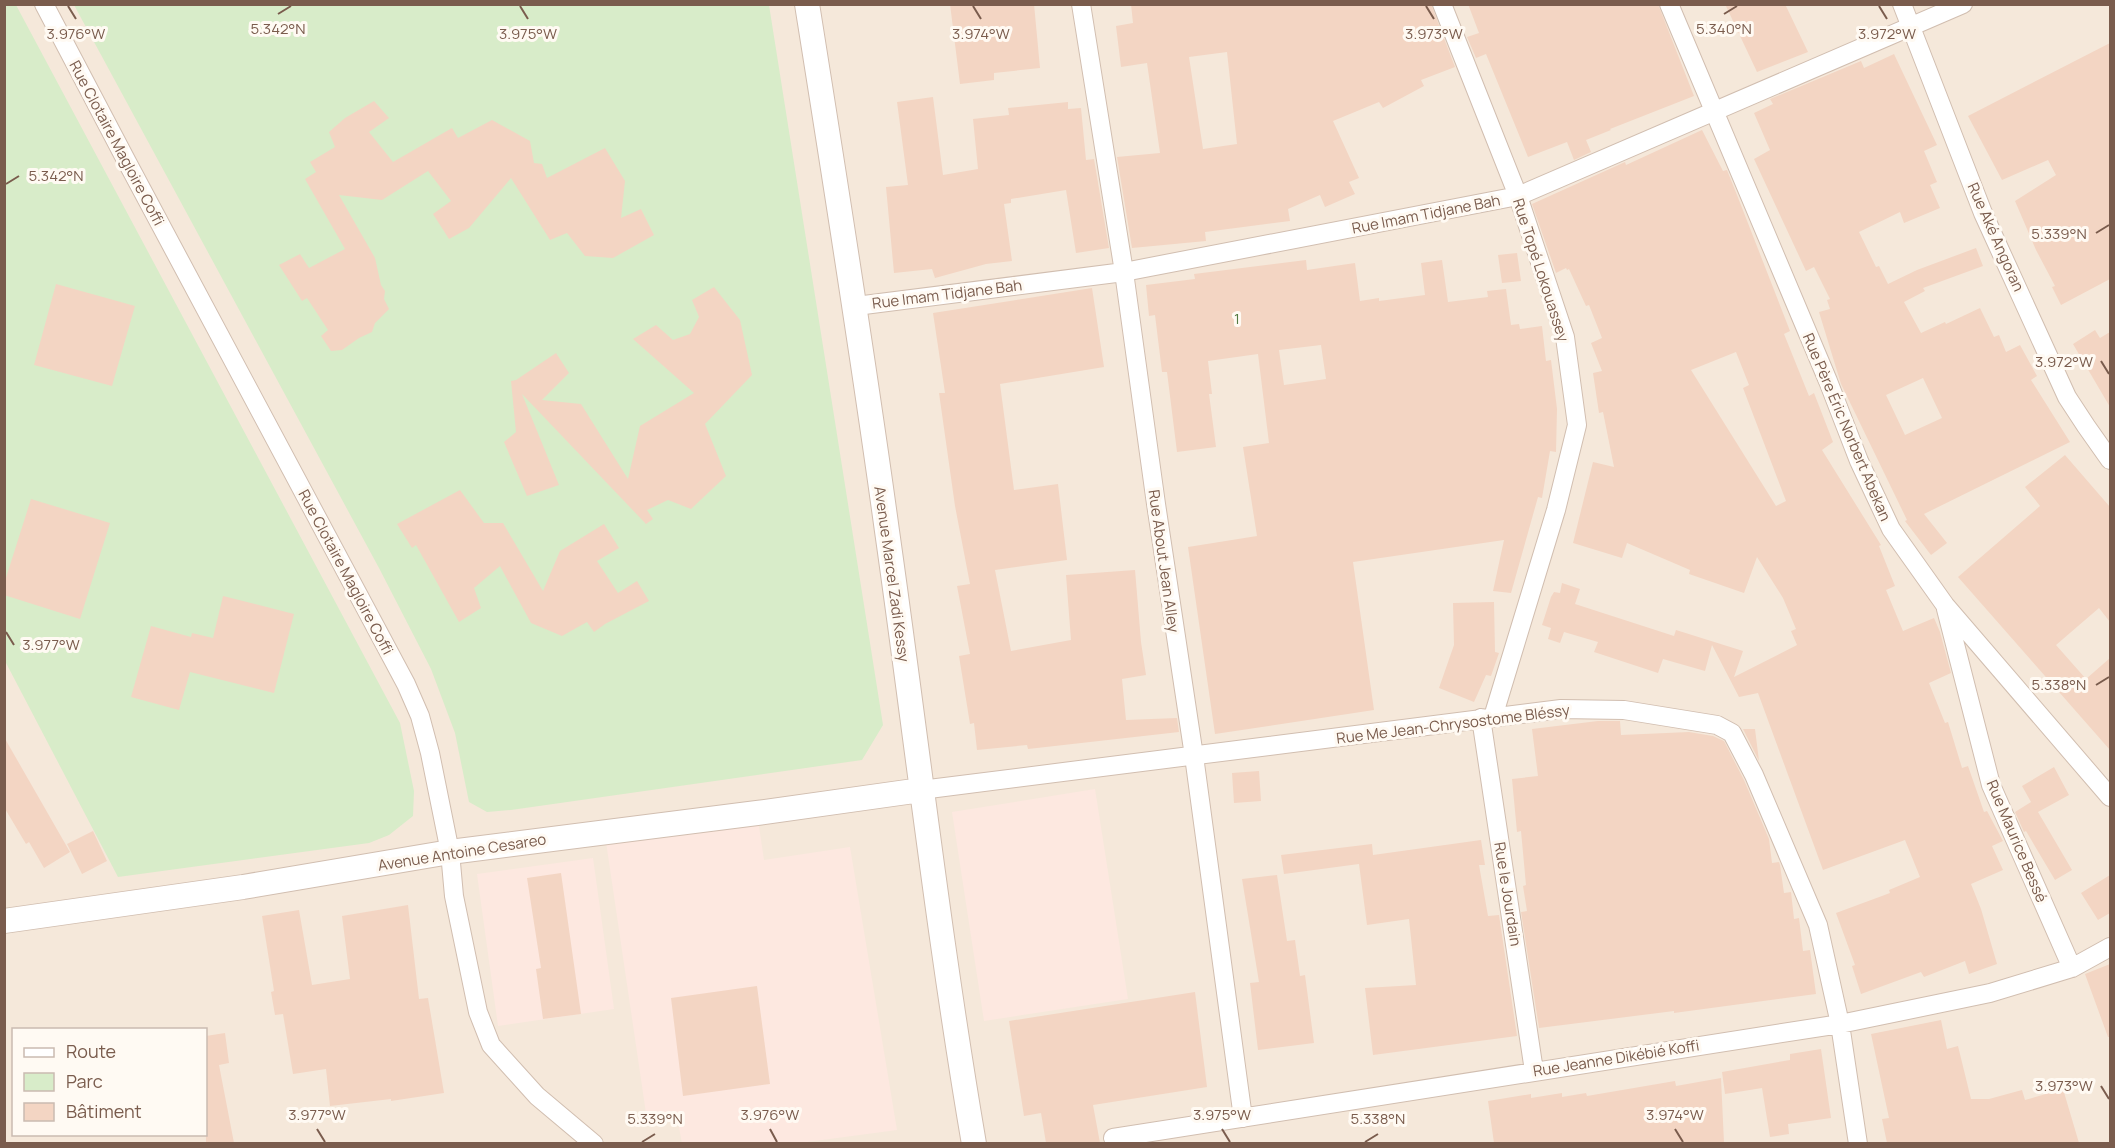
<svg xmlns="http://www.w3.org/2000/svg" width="2115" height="1148" font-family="Manrope,sans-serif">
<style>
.residential{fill:#f5e8da;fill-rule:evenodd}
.commercial{fill:#fde8e0}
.green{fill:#d8ecc9}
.building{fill:#f3d5c3;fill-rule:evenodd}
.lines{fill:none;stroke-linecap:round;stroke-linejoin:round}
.minor-casing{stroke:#d1beb0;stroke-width:20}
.tertiary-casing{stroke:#d1beb0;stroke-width:26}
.minor{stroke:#fff;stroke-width:18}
.tertiary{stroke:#fff;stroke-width:24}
.ticks{fill:none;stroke:#7a5c4d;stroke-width:2}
.labels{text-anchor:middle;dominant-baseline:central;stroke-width:6;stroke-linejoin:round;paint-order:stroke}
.street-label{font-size:15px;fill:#7a5c4d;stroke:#fffaf3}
.park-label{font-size:15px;fill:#537a41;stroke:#fffaf3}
.ticks-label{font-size:15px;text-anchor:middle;fill:#7a5c4d;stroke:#fffaf3;stroke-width:6;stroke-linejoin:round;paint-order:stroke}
</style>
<rect width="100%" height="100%" fill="#fdf6ec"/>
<!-- residential -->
<path class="residential" d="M5,5H2110V1143L5,1144ZM14,1030H206V1134H14Z"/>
<!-- commercial -->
<path class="commercial" d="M1095,789L1128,999L984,1021L952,812Z
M757,813L764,860L850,847L897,1130L792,1144H682L677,1116L647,1120L605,835Z
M593,858L614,1009L498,1026L477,874Z"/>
<!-- green -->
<path class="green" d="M4,5H16L400,723L414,791L413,816L389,835L369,843L118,877L5,661Z
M74,5H769L883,725L862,760L511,810L487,812L469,802L455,733L431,669L379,568Z"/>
<!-- building -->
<path class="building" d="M950,4H1034L1040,68L994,73V80L960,84Z
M1131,4H1431L1455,67L1421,80L1424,86L1383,108L1379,102L1333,121L1359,178L1349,182L1355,194L1325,207L1320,195L1288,209L1290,221L1205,232L1206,241L1132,248L1117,157L1160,153L1147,63L1121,67L1116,26L1133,23ZM1227,52L1237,144L1203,149L1189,57Z
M1468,4H1658L1694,96L1610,129L1611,130L1586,140L1591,152L1574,160L1567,142L1528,157L1486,54L1476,58L1467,37L1479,33Z
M1725,4H1785L1808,52L1757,72Z
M2110,43V279L2061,305L2052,287L2055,286L2036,250L2015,201L2056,175L2048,160L2002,180L1968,116Z
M1894,54L1937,145L1924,151L1937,182L1930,185L1940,208L1904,223L1900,212L1859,232L1876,267L1879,266L1888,284L1917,270L1976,248L1983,266L1923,288L1925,291L1904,302L1921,333L1945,322L1946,324L1980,308L1994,337L1999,335L2006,352L2020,345L2037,376L2031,380L2070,442L1924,514L1947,543L1931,555L1905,521L1907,520L1841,384L1819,312L1830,309L1827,300L1830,299L1814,267L1806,271L1754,159L1770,150L1754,113L1773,104L1770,99L1861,61L1864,68ZM1923,378L1942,418L1905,435L1886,395Z
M933,97L943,175L978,169L973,119L1009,115L1008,108L1068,102V109L1081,108L1086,160L1094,159L1109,248L1076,253L1066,190L1011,199V203L1004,204L1012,261L986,264L935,278L932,269L894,273L886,187L908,185L897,102Z
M374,101L389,118L369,132L393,162L452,128L458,138L492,120L530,141L534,163L542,164L547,178L605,148L625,181L621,218L641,209L654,235L613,258L585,256L567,233L550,240L511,178L469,228L449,239L433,214L451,201L428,171L382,200L339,195L375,258L381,285L385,291L384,299L389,309L375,323L372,332L359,338L342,350L331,351L321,336L328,330L307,298L302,301L279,265L300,254L309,268L345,249L305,179L316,172L310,162L335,147L329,132L345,118Z
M1702,130L1723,171L1727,170L1737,195L1790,331L1784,334L1809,396L1814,393L1833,442L1822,450L1881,545L1879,546L1895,586L1886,590L1903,631L1934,618L1940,632L1951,673L1929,683L1945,723L1948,722L1962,768L1968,766L1984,812L1987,811L2003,841L1992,846L2003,870L1971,884L1981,909L1997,964L1969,974L1965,961L1924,977L1921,972L1861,994L1852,966L1855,965L1836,913L1890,893L1889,890L1920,877L1905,840L1823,870L1758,693L1739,697L1712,645L1705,671L1663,659L1658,673L1594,652L1598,642L1564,632L1560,643L1548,639L1551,628L1542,625L1551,597L1554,592L1560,593L1562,583L1580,589L1575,604L1674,636L1676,630L1743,651L1734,677L1797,645L1791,631L1796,629L1783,598L1757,557L1744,593L1689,574L1690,570L1627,543L1622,558L1573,543L1593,462L1614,467L1603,412L1599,413L1593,373L1602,371L1591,343L1602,338L1589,305L1586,306L1569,269L1567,270L1566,268L1556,273L1532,204L1625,162L1626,165ZM1736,352L1749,385L1743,388L1786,501L1776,506L1691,370Z
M1517,253L1521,281L1502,283L1498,255Z
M1306,260L1307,270L1355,263L1360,301L1379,298V301L1425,295L1421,263L1442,260L1448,302L1488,297L1487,291L1506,289L1511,325L1519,324L1520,329L1542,326L1546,361L1551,360L1557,409L1556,452L1550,451L1542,498L1538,497L1511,593L1493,591L1504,540L1353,562L1374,710L1215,734L1188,547L1257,536L1243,447L1269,443L1258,354L1208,361L1212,394H1209L1216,447L1177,452L1167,372H1162L1155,315L1149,316L1146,285L1195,279L1194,274ZM1321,345L1326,379L1284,385L1279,350Z
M56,284L135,306L112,386L34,365Z
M714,287L740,320L752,375L705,424L726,476L691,509L668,500L647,510L653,519L646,524L522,394L559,485L527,496L504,442L516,432L511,381L516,380L556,353L569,373L542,400L581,404L628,479L640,426L694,393L633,339L656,325L673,340L690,334L699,317L692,300Z
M1092,288L1104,367L1000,384L1014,490L1058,484L1067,560L995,570L1011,651L1071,640L1066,575L1135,570L1141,642L1146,675L1122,679L1126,720L1177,718L1179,732L1028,749L1027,745L977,750L974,723L970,724L959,656L970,654L957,586L970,584L955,506L939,393H945L933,313Z
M2095,330L2100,338L2110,332V407L2073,344Z
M2065,455L2110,507V622L2099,608L2056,645L2086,679L2110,658V750L1958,577L2040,506L2025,487Z
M460,490L484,523H503L543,591L560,551L604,524L619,548L597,561L618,593L637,581L649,601L605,624L594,632L587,622L562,636L531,623L500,566L474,588L481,608L459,622L416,545L412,548L397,524Z
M31,499L110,523L80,619L4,595V584Z
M223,596L294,614L274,693L190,672L179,710L131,697L151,626L191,637L192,633L213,638Z
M1494,602L1495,652L1499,653L1491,676L1486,675L1474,702L1439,688L1454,645L1453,603Z
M1598,721H1620L1621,735L1689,732L1713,736L1724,741L1744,780L1769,839L1772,863L1779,862L1780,865L1784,893L1791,892L1794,919L1799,918L1803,951L1810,950L1816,994L1674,1013V1011L1539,1028L1521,912L1527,911L1523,886L1526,885L1521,831L1517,832L1512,779L1538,776L1532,729Z
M1743,729H1755L1759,761Z
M4,737L70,852L44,868L29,842L26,844L4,807Z
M2054,767L2069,795L2038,812L2072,870L2055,880L2026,831L2024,832L2015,812L2031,802L2022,786Z
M1259,771L1261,801L1234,803L1232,773Z
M93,831L107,861L82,874L67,844Z
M1481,840L1485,865H1479L1488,916L1499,915L1517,1036L1373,1055L1365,988L1416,985L1409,919L1367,925L1359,864L1284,874L1281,855L1372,844L1373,855Z
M561,873L581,1014L543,1019L536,969L541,968L527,878Z
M1277,875L1287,941L1295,940L1300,976L1305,975L1314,1043L1258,1050L1250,983L1259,982L1242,879Z
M2110,875V913L2098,920L2081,893Z
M408,905L419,999L428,998L444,1093L391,1101V1099L330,1106L326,1069L293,1074L283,1014L275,1015L271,992L274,991L262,916L299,910L312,985L350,979L342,916Z
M2110,964V1037H2108L2085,974Z
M757,986L770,1084L683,1096L671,998Z
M1195,992L1207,1087L1093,1105L1100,1143H1046L1041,1113L1024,1116L1009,1021Z
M1941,1020L1947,1049L1958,1046L1971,1099H1989L2022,1090L2025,1100L2063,1089L2079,1143H1887L1882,1119L1889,1118L1871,1034Z
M225,1033L229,1063L219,1065L234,1143H206V1036Z
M1821,1049L1831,1118L1788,1124L1789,1134L1770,1137L1762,1088L1725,1094L1722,1072L1790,1060V1054Z
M1721,1078L1724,1143H1494L1488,1101L1531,1094V1098L1562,1093V1097L1586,1093L1587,1096L1675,1081L1676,1086Z"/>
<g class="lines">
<defs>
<path id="minor" d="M44,4L127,162L406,684L420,716L430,753L450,852L454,896L478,1012L491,1045L537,1096L594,1144
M1081,4L1124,272L1156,504L1194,756L1243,1118
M1442,4L1518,196L1565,337L1577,425L1556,510L1493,717
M1669,4L1828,381L1859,461L1891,529L1945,605L2110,797
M1902,4L1983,213L2067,397L2086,426L2110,460
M856,306L1124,272L1518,196L1963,4
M1946,609L1991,785L2072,968
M1481,718L1534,1071
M921,790L1561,709L1624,710L1717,725L1732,733L1754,775L1818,925L1840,1024L1858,1144
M1113,1138L1840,1024L1990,993L2072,968L2110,947"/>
<path id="tertiary" d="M807,4C835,180 863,355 887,531C916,735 939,940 974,1144
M4,921L243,887L450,852L757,813L921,790"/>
</defs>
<!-- minor casing -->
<use href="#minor" class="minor-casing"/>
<!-- tertiary casing -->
<use href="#tertiary" class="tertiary-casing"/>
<!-- minor -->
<use href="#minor" class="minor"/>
<!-- tertiary -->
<use href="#tertiary" class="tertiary"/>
</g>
<!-- ticks -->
<path class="ticks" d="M68,6L76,19M520,6L528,19M973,6L981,19M1426,6L1434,19M1879,6L1887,19M278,14L291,6M1724,14L1737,6M6,184L19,176M2096,233L2109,225M2101,361L2109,374M6,632L14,645M2096,685L2109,677M2101,1086L2109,1099M317,1129L325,1142M770,1129L777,1142M1222,1129L1230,1142M1675,1129L1683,1142M642,1142L655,1134M1365,1142L1378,1134"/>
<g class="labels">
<!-- street labels -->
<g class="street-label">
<text transform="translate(117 143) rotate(62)">Rue Clotaire Magloire Coffi</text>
<text transform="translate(1426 214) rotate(-11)">Rue Imam Tidjane Bah</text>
<text transform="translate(1996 237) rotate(66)">Rue Aké Angoran</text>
<text transform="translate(1541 270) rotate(72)">Rue Topé Lokouassey</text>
<text transform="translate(947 294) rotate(-7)">Rue Imam Tidjane Bah</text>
<text transform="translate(1847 427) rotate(67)">Rue Père Éric Norbert Abekan</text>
<text transform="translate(1164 561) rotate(82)">Rue About Jean Alley</text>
<text transform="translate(346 572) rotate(62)">Rue Clotaire Magloire Coffi</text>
<text transform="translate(892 574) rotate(82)">Avenue Marcel Zadi Kessy</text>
<text transform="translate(1453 724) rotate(-7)">Rue Me Jean-Chrysostome Bléssy</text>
<text transform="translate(2017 841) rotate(67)">Rue Maurice Bessé</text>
<text transform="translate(462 852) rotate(-9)">Avenue Antoine Cesareo</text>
<text transform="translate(1508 894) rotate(81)">Rue le Jourdain</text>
<text transform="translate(1616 1058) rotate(-9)">Rue Jeanne Dikébié Koffi</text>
</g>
<!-- park labels -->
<g class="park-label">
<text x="1237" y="318">1</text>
</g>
</g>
<g class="ticks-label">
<text x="278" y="34">5.342°N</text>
<text x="1724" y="34">5.340°N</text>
<text x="76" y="39">3.976°W</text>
<text x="528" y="39">3.975°W</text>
<text x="981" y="39">3.974°W</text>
<text x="1434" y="39">3.973°W</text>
<text x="1887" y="39">3.972°W</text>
<text x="56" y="181">5.342°N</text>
<text x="2059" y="239">5.339°N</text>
<text x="2064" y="367">3.972°W</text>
<text x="51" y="650">3.977°W</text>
<text x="2059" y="690">5.338°N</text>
<text x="2064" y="1091">3.973°W</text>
<text x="317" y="1120">3.977°W</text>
<text x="770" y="1120">3.976°W</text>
<text x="1222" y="1120">3.975°W</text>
<text x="1675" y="1120">3.974°W</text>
<text x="655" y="1124">5.339°N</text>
<text x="1378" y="1124">5.338°N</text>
</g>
<!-- border -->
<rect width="2115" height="1148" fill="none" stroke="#7a5c4d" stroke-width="12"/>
<!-- legend -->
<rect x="12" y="1028" width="195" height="108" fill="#fffaf3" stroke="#cabbb1" stroke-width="1.5"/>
<rect x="24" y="1048" width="30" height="9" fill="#ffffff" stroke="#cabbb1" stroke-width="1.5"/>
<text x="66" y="1058" font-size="18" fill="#7a5c4d">Route</text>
<rect x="24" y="1073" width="30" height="18" fill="#d8ecc9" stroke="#cabbb1" stroke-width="1.5"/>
<text x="66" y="1088" font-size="18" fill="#7a5c4d">Parc</text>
<rect x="24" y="1103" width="30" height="18" fill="#f3d5c3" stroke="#cabbb1" stroke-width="1.5"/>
<text x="66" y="1118" font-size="18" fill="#7a5c4d">Bâtiment</text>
</svg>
